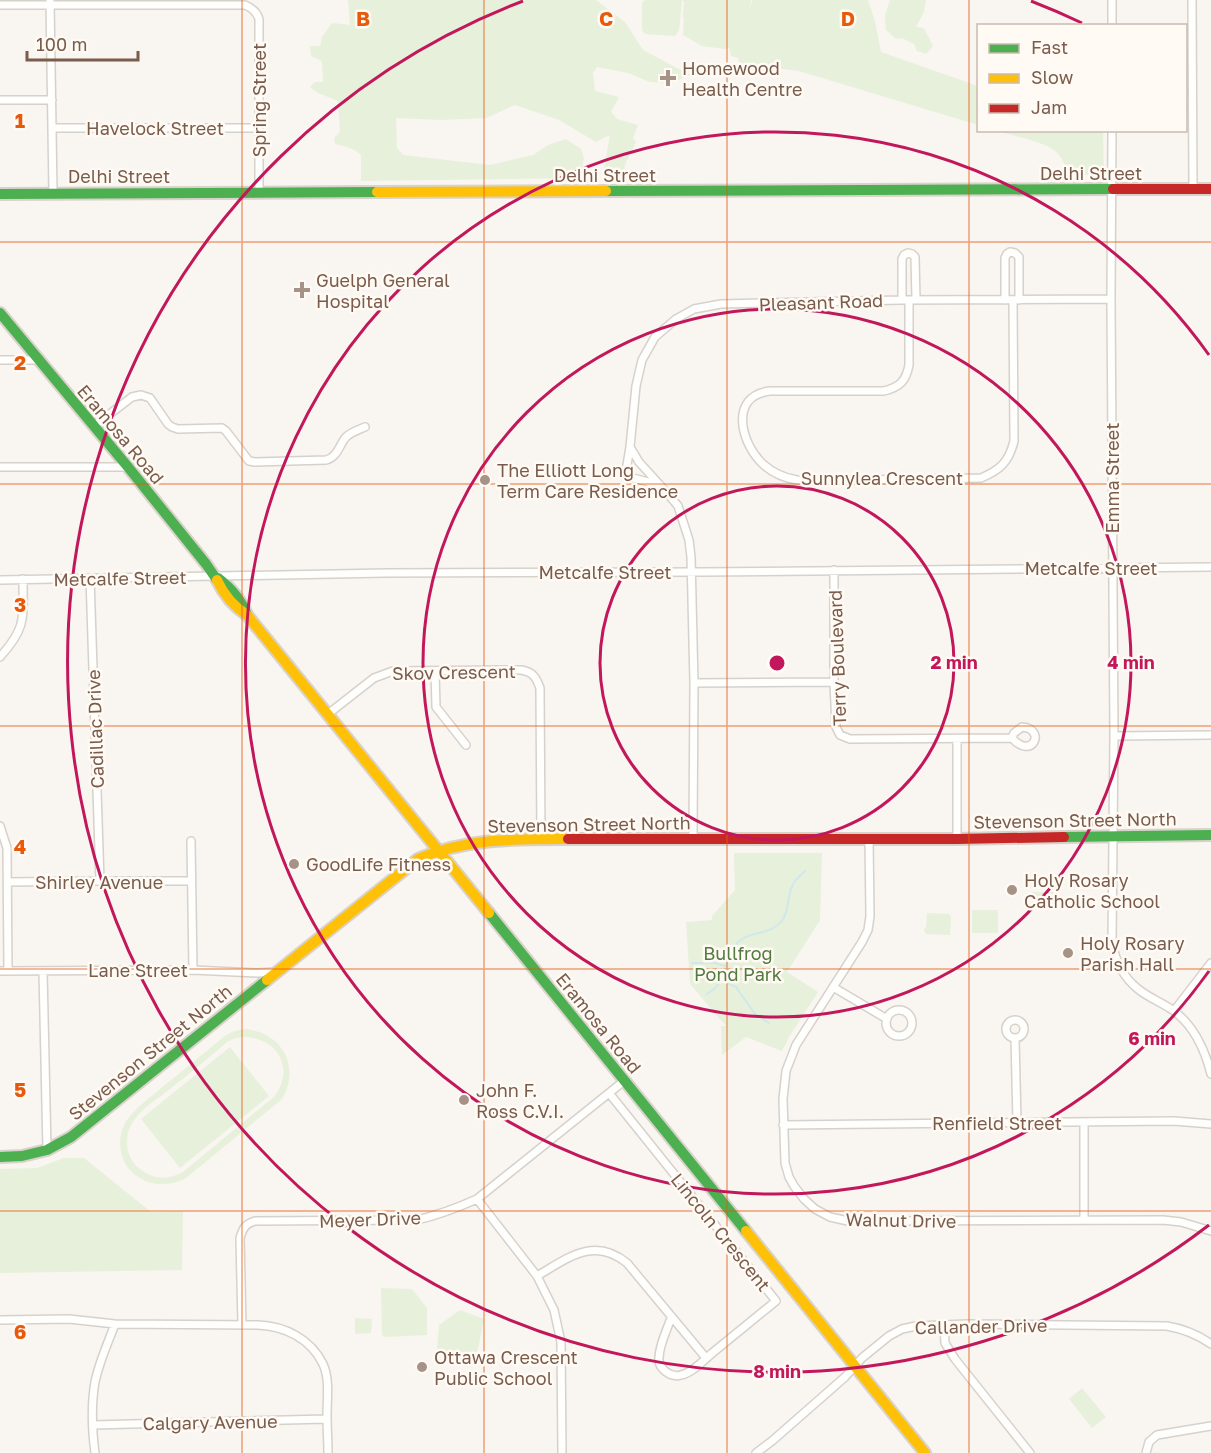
<svg xmlns="http://www.w3.org/2000/svg" width="1211" height="1453" font-family="'Golos Text',sans-serif">
<style>
.green{fill:#e7f0db;fill-rule:evenodd}
.lines{fill:none;stroke-linecap:round;stroke-linejoin:round}
.stream{stroke:#d0e8ea;stroke-width:2}
.street-casing{stroke:#d7d1cb;stroke-width:10}
.fast-casing{stroke:#d9d2cb;stroke-width:14}
.slow-casing{stroke:#d9d2cb;stroke-width:14}
.jam-casing{stroke:#d9d2cb;stroke-width:14}
.street{stroke:#fefefd;stroke-width:7}
.fast{stroke:#4caf50;stroke-width:10}
.slow{stroke:#ffc107;stroke-width:10}
.jam{stroke:#c62828;stroke-width:10}
.grid{fill:none;stroke:#e8590c;stroke-width:1.5;stroke-opacity:0.55}
.ring{fill:none;stroke:#c2185b;stroke-width:3}
.poi-dot{fill:#a69286;stroke:#fffaf3;stroke-width:2}
.labels{text-anchor:middle;dominant-baseline:central;stroke-width:5;stroke-linejoin:round;paint-order:stroke}
.poi-label{font-size:18px;fill:#7a5c4d;stroke:#fffaf3;text-anchor:start}
.street-label{font-size:18px;fill:#7a5c4d;stroke:#fffaf3}
.park-label{font-size:18px;fill:#537a41;stroke:#fffaf3}
.grid-label{font-size:20px;text-anchor:middle;font-weight:bold;fill:#e8590c;stroke:#fffaf3;stroke-width:5;stroke-linejoin:round;paint-order:stroke}
.centre{fill:#c2185b;stroke:#fffaf3;stroke-width:3}
.ring-label{font-size:18px;text-anchor:middle;font-weight:bold;fill:#c2185b;stroke:#fffaf3;stroke-width:5;stroke-linejoin:round;paint-order:stroke}
</style>
<rect width="100%" height="100%" fill="#f9f5f0"/>
<!-- green -->
<path class="green" d="M348,0H596L625,22L643,50L690,75L671,83L650,82L628,73L597,67L593,73L595,91L619,97L611,112L617,119L638,125L633,138L636,142L625,164L624,173L603,174L610,135L596,142L559,120L515,105L486,118L440,120L396,118L397,148L403,155L490,165L533,155L548,145L566,139L581,149L584,159L579,178L361,181V155C353,148 345,146 335,144L334,138L340,132L338,101L318,93L310,87L315,82H323L322,61L311,56L310,46H320L322,37L332,23L350,25Z
M645,0H751L749,14L752,0H868L875,21L881,52L978,86V125L799,71L761,66H740L738,58L731,56L729,47L726,49L702,46L683,35L684,18L683,17L684,2L682,0L679,30L675,36L645,34L642,30V3Z
M890,0H926L924,12L916,27L924,28L933,46L926,54L917,51L914,44L902,38L896,39L886,30L885,16Z
M998,131H1103L1104,175H1069C1066,167 1062,156 1054,150C1044,142 1011,135 998,131Z
M734,853H822L820,920L787,972L818,992L789,1037L782,1051L746,1037L722,1055L721,1026H726L690,984L686,922L712,920V916L735,890Z
M1032,892H1055V907H1032Z
M972,910H998V933H972Z
M927,913L949,914L951,917L950,935L926,934L924,930L926,927Z
M245,1029C282,1033 301,1066 282,1099L186,1178C170,1186 154,1187 138,1177C119,1165 115,1138 127,1120C136,1107 150,1098 161,1088C183,1071 204,1053 226,1035L235,1031ZM243,1037C277,1037 295,1067 275,1096L183,1172C168,1180 154,1180 140,1169C126,1159 123,1138 132,1123C140,1110 154,1101 166,1092C187,1076 207,1059 227,1042L235,1038Z
M230,1047L269,1096L180,1168L141,1119Z
M64,1158H84L151,1212L183,1211L182,1270L0,1273V1169L37,1168Z
M381,1288L412,1289L427,1308V1335L386,1337L382,1335Z
M460,1310L484,1319L476,1359L473,1360L437,1349L439,1325Z
M355,1318L372,1319L371,1333L355,1334Z
M1082,1388L1106,1417L1092,1428L1069,1399Z"/>
<g class="lines">
<!-- stream -->
<path class="stream" d="M692,963H715L725,966
M721,980L736,987L755,1014L769,1023
M707,994C715,989 722,982 724,973C728,962 727,952 737,943C750,930 770,936 782,921C789,911 787,900 791,889C793,882 799,876 805,871"/>
<defs>
<path id="street" d="M50,0L53,193
M1192,0L1193,189
M0,5H245C252,8 257,12 259,19V192
M1112,26V0
M0,100H52
M52,128H258
M1112,130L1111,300L1114,736L1112,942C1115,960 1123,977 1138,989C1149,998 1163,1003 1174,1011C1194,1026 1205,1050 1211,1074
M902,300V259L904,255L908,253L912,254L915,257L916,300
M909,300V365C906,381 900,387 884,391H770C728,396 741,445 764,465C773,473 785,478 797,480C816,482 842,480 861,480C901,479 941,479 981,478C1000,470 1009,462 1014,441L1013,300
M1005,300V258L1007,254L1010,252L1015,253L1019,257V300
M0,360H38
M94,426L132,397L141,395L150,398L168,424L172,427L178,429L222,428L226,431L249,461L255,462L326,460C338,457 339,445 346,437C351,432 358,430 365,427
M630,447L639,462L669,495L678,506L689,540L691,557L694,683L693,838
M0,467H128
M660,485L629,477L626,471L630,447L636,386L642,360L655,337L676,319L694,309L721,304L902,300L1111,299
M834,570V682L836,727L840,735L850,739L1012,738C1032,761 1047,729 1022,727L1014,733L1012,738
M90,578L100,881
M0,580L386,573L701,572L1211,567
M0,657C27,627 23,618 23,579
M435,671L436,707L466,745
M694,683L834,682
M328,714L374,678L393,671L521,670C533,672 536,677 540,688L541,839
M1114,736L1211,735
M957,739V839
M0,826L7,848L8,971
M869,839L870,916L868,930L862,942L796,1045L786,1071L783,1099L785,1163L789,1177L794,1186L804,1199L815,1209L830,1217L848,1221L1163,1220L1181,1222L1211,1231
M191,841L193,970
M8,882L100,881H191
M0,971L193,970L258,973L276,972
M43,971L47,1150
M833,987L887,1019
M886 1023a13 13 0 1 1 26 0a13 13 0 1 1-26 0Z
M1174,1011L1211,963
M1006 1029a9 9 0 1 1 18 0a9 9 0 1 1-18 0Z
M1015,1038L1017,1122
M609,1093L776,1301C755,1318 733,1336 711,1354C703,1361 692,1373 681,1375C671,1378 658,1369 659,1358C659,1345 667,1330 671,1318
M1084,1123V1220
M783,1125L1174,1121L1211,1124
M477,1199L537,1276L554,1310L561,1342L562,1453
M537,1276C568,1258 594,1236 627,1263L706,1358
M0,1320L69,1319L115,1324L258,1325C285,1326 311,1339 323,1364C330,1379 327,1399 327,1415C327,1428 328,1441 328,1453
M242,1325L240,1238C243,1228 245,1224 255,1221L417,1220C438,1215 457,1208 477,1199L624,1081
M944,1325L945,1343L955,1359L1030,1453
M93,1425L327,1419
M95,1453C92,1430 91,1405 95,1382C99,1362 108,1343 115,1324
M756,1453L772,1441L845,1377L862,1358L889,1336L902,1329L916,1326L967,1324L1167,1326C1184,1329 1197,1334 1211,1344
M1146,1453L1149,1442L1157,1435L1211,1426"/>
<path id="fast" d="M606,191L1113,189
M0,194L377,192
M0,313L128,467L206,564L217,580
M218,578C231,588 241,599 247,615
M1064,837L1211,835
M489,913L746,1231
M0,1157L22,1156L47,1150L71,1137L267,980"/>
<path id="slow" d="M377,192L606,191
M217,580C224,595 233,606 247,615L489,913
M267,980L418,859C465,838 517,839 568,839
M746,1231L925,1453"/>
<path id="jam" d="M1113,189H1211
M568,839H957L1064,837"/>
</defs>
<!-- street casing -->
<use href="#street" class="street-casing"/>
<!-- fast casing -->
<use href="#fast" class="fast-casing"/>
<!-- slow casing -->
<use href="#slow" class="slow-casing"/>
<!-- jam casing -->
<use href="#jam" class="jam-casing"/>
<!-- street -->
<use href="#street" class="street"/>
<!-- fast -->
<use href="#fast" class="fast"/>
<!-- slow -->
<use href="#slow" class="slow"/>
<!-- jam -->
<use href="#jam" class="jam"/>
</g>
<!-- grid -->
<path class="grid" d="M242,0V1453M484,0V1453M727,0V1453M969,0V1453M0,242H1211M0,484H1211M0,726H1211M0,969H1211M0,1211H1211"/>
<!-- distance rings -->
<g class="ring">
<circle cx="777" cy="663" r="177"/>
<circle cx="777" cy="663" r="354"/>
<path d="M1209 971A531 531 0 1 1 1209 355"/>
<path d="M1209 1225A709 709 0 1 1 523 1M1031 1A709 709 0 0 1 1082 23"/>
</g>
<!-- markers -->
<g class="poi-dot">
<path d="M665 69h6v6h6v6h-6v6h-6v-6h-6v-6h6z"/>
<path d="M299 281h6v6h6v6h-6v6h-6v-6h-6v-6h6z"/>
<circle cx="485" cy="480" r="6"/>
<circle cx="294" cy="864" r="6"/>
<circle cx="1012" cy="890" r="6"/>
<circle cx="1068" cy="953" r="6"/>
<circle cx="464" cy="1100" r="6"/>
<circle cx="422" cy="1367" r="6"/>
</g>
<g class="labels">
<!-- poi labels -->
<g class="poi-label">
<text x="682" y="68">Homewood<tspan x="682" dy="21">Health Centre</tspan></text>
<text x="316" y="280">Guelph General<tspan x="316" dy="21">Hospital</tspan></text>
<text x="497" y="470">The Elliott Long<tspan x="497" dy="21">Term Care Residence</tspan></text>
<text x="306" y="864">GoodLife Fitness</text>
<text x="1024" y="880">Holy Rosary<tspan x="1024" dy="21">Catholic School</tspan></text>
<text x="1080" y="943">Holy Rosary<tspan x="1080" dy="21">Parish Hall</tspan></text>
<text x="476" y="1090">John F.<tspan x="476" dy="21">Ross C.V.I.</tspan></text>
<text x="434" y="1357">Ottawa Crescent<tspan x="434" dy="21">Public School</tspan></text>
</g>
<!-- street labels -->
<g class="street-label">
<text transform="translate(259 100) rotate(-90)">Spring Street</text>
<text x="155" y="128">Havelock Street</text>
<text x="1091" y="173">Delhi Street</text>
<text x="605" y="175">Delhi Street</text>
<text x="119" y="176">Delhi Street</text>
<text transform="translate(821 302) rotate(-2)">Pleasant Road</text>
<text transform="translate(121 434) rotate(50)">Eramosa Road</text>
<text x="882" y="478">Sunnylea Crescent</text>
<text transform="translate(1112 478) rotate(-90)">Emma Street</text>
<text x="1091" y="568">Metcalfe Street</text>
<text x="605" y="572">Metcalfe Street</text>
<text transform="translate(120 578) rotate(-1)">Metcalfe Street</text>
<text transform="translate(837 658) rotate(-92)">Terry Boulevard</text>
<text transform="translate(454 672) rotate(-1)">Skov Crescent</text>
<text transform="translate(95 729) rotate(-92)">Cadillac Drive</text>
<text transform="translate(1075 820) rotate(-1)">Stevenson Street North</text>
<text transform="translate(589 824) rotate(-1)">Stevenson Street North</text>
<text x="99" y="882">Shirley Avenue</text>
<text x="138" y="970">Lane Street</text>
<text transform="translate(599 1023) rotate(51)">Eramosa Road</text>
<text transform="translate(150 1052) rotate(-39)">Stevenson Street North</text>
<text x="997" y="1123">Renfield Street</text>
<text transform="translate(370 1219) rotate(-2)">Meyer Drive</text>
<text transform="translate(901 1220) rotate(1)">Walnut Drive</text>
<text transform="translate(721 1232) rotate(51)">Lincoln Crescent</text>
<text transform="translate(981 1326) rotate(-1)">Callander Drive</text>
<text transform="translate(210 1422) rotate(-1)">Calgary Avenue</text>
</g>
<!-- park labels -->
<g class="park-label">
<text x="738" y="953">Bullfrog<tspan x="738" dy="21">Pond Park</tspan></text>
</g>
</g>
<g class="grid-label">
<text x="363" y="26">B</text>
<text x="606" y="26">C</text>
<text x="848" y="26">D</text>
<text x="20" y="128">1</text>
<text x="20" y="370">2</text>
<text x="20" y="612">3</text>
<text x="20" y="854">4</text>
<text x="20" y="1097">5</text>
<text x="20" y="1339">6</text>
</g>
<circle cx="777" cy="663" r="9" class="centre"/>
<g class="ring-label">
<text x="954" y="669">2 min</text>
<text x="1131" y="669">4 min</text>
<text x="1152" y="1045">6 min</text>
<text x="777" y="1378">8 min</text>
</g>
<!-- legend -->
<rect x="977" y="24" width="210" height="108" fill="#fffaf3" stroke="#cabbb1" stroke-width="1.5"/>
<rect x="989" y="44" width="30" height="9" fill="#4caf50" stroke="#cabbb1" stroke-width="1.5"/>
<text x="1031" y="54" font-size="18" fill="#7a5c4d">Fast</text>
<rect x="989" y="74" width="30" height="9" fill="#ffc107" stroke="#cabbb1" stroke-width="1.5"/>
<text x="1031" y="84" font-size="18" fill="#7a5c4d">Slow</text>
<rect x="989" y="104" width="30" height="9" fill="#c62828" stroke="#cabbb1" stroke-width="1.5"/>
<text x="1031" y="114" font-size="18" fill="#7a5c4d">Jam</text>
<!-- scale -->
<path d="M27 51v9h111v-9" fill="none" stroke="#7a5c4d" stroke-width="3"/>
<text x="36" y="51" font-size="18" fill="#7a5c4d" stroke="#fffaf3" stroke-width="4.5" paint-order="stroke">100 m</text>
</svg>
